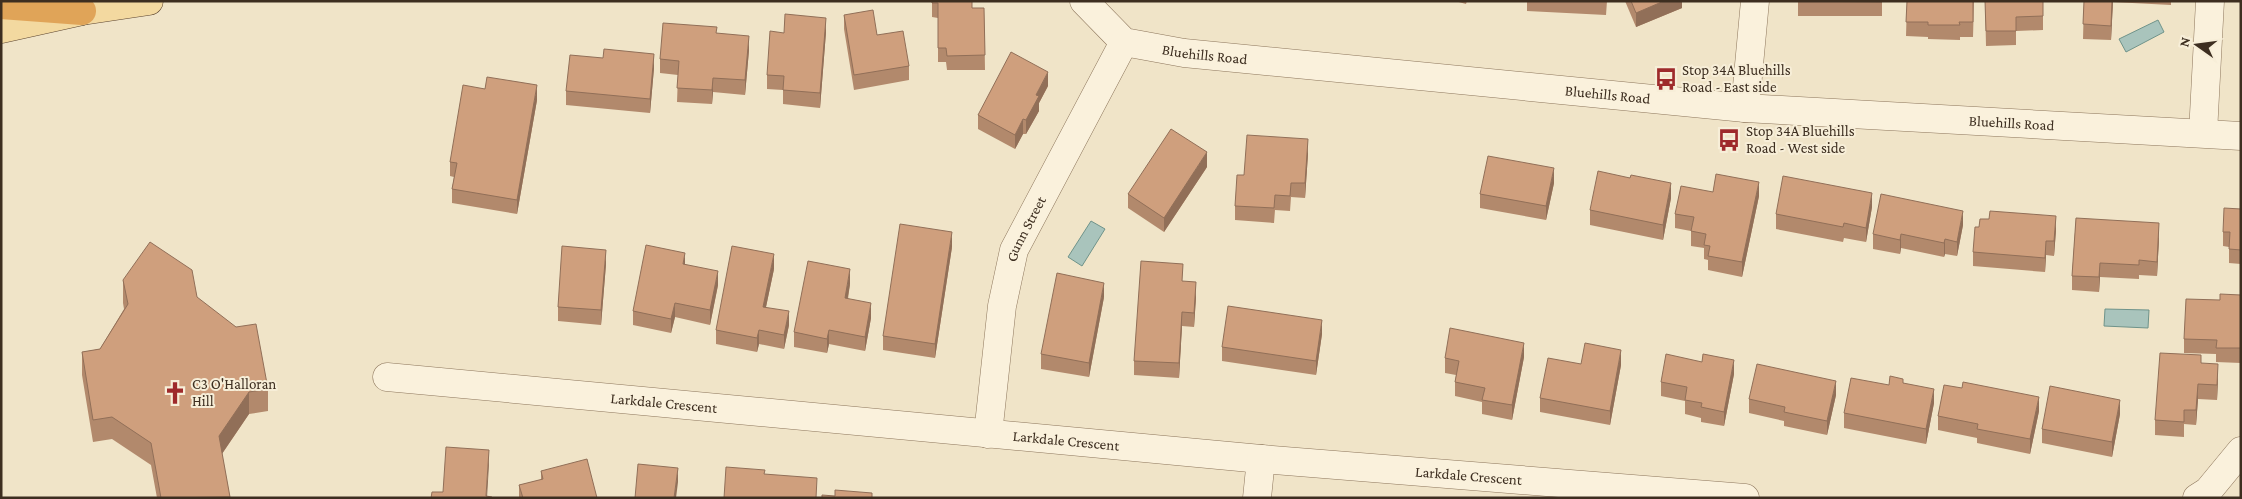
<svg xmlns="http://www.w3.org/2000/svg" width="2242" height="499" font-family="'Crimson Pro',serif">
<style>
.water{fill:#a9c4bc;stroke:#6f938a}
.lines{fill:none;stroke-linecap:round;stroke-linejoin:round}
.minor-casing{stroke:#8d765c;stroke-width:29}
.major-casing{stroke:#5b4430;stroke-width:29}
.highway-casing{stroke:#5b4430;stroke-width:29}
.minor{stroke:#faf1dc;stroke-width:28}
.major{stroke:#f3d9a0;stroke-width:28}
.highway{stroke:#e0a458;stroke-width:28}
.wall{fill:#b2896c}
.shaded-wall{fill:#916f58}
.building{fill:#cf9f7d;stroke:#916f58}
.labels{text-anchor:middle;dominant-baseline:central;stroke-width:4;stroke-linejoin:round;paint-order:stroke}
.street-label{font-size:15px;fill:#3d2e20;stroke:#f7eed8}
.poi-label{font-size:15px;fill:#3d2e20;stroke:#f7eed8;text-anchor:start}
</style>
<rect width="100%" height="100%" fill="#f0e4c8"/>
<!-- water -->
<path class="water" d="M2158,20L2164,32L2126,52L2119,39Z
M1091,221L1105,229L1082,266L1068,257Z
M2105,309L2149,310L2148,328L2104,326Z"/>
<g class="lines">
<defs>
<g id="minor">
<path id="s1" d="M1084,1L1124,42L1184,53L1745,108L2241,136"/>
<path d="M1745,108L1755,1"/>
<path d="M2203,133L2210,1"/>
<path id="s2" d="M387,377L1261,459L1745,498"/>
<path id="s3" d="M988,434L1002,306L1014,250L1124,42"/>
<path d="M1257,498L1261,459"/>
<path d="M2197,498L2208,491L2241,451"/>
</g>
<path id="major" d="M1,29L82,11L149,1"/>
<path id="highway" d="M1,5L82,11"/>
</defs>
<!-- minor casing -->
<use href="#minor" class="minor-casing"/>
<!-- major casing -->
<use href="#major" class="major-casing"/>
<!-- highway casing -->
<use href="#highway" class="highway-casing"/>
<!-- minor -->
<use href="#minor" class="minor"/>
<!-- major -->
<use href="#major" class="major"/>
<!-- highway -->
<use href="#highway" class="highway"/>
</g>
<!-- wall -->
<path class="wall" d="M932,1L972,8H984L985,70H947L946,62H938V18L932,17Z
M1455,1H1467L1466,4Z
M1527,1H1607L1606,15L1527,11Z
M1625,1H1682V8L1636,27Z
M1798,1H1882V16H1798Z
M1907,1H1974L1973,37H1960V40L1928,39V37L1906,36Z
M1985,1H2043V30L2016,31V45L1986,46Z
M2084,1H2171V5L2113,2L2111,40L2083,39Z
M844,15L877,35L909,66V80L854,90L844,29Z
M826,32L820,108L783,104V90L767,89V75L784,33Z
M717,33L749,50L745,95L713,92L712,104L677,102L678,75L660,73V59Z
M654,68L650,113L566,105V91Z
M1048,86L1039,103V111L1026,134H1023L1015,149L978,129V115Z
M537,100L517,214L452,203V189L454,177L450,176V162Z
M1308,154L1305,198L1291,197L1290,211L1275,210L1274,223L1235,220V206L1244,175Z
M1207,167L1164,232L1128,208V194Z
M1554,183L1546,220L1480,208V194Z
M1713,192L1759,196L1742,277L1708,270V260L1704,259V248L1691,246V231L1675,228V214Z
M1671,198L1663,240L1590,225V210Z
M1872,207L1866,242L1844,238L1843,242L1776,229V214Z
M2241,209V264L2229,263V247L2223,246V232Z
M2076,218L2159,238L2157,276L2139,275V279L2100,277L2099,292L2072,290V276Z
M1963,225L1957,256L1945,254L1944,257L1901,248L1900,254L1873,249V234Z
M2056,230L2054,256L2046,255L2045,272L1973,266V252Z
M952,247L935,358L883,350V336Z
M606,264L601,325L558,321V307Z
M685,264L718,285L710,325L675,317L671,333L633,325V311Z
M774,269L766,307L789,325L784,349L759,344L757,352L716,344V330Z
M123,280L197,297L268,389V411L249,414L222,454L230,498H157L151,465L112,439L93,442L82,375V352L100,349L124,309L123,303Z
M1183,281L1196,297L1194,327L1182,326L1179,378L1134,375V361Z
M850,284L848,299L871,318L865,351L829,344L827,353L794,347V332Z
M2241,295V363L2216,362V354L2184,353V339Z
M1104,297L1089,377L1041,369V354Z
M1322,334L1316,375L1222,361V347Z
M1524,357L1512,420L1482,414V402L1455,396V382L1456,375L1445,373V358Z
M2201,363L2218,379L2217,400L2198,399L2196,425L2184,424V437L2155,435V420Z
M1581,364L1621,365L1610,425L1540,412V398Z
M1734,374L1724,426L1701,422V418L1685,414V401L1661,396V382Z
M1903,383L1934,403L1926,444L1844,428V413L1889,385Z
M1836,395L1827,435L1784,426V421L1749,413V399Z
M2039,411L2030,454L1977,443V438L1938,430V416Z
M2120,414L2112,457L2042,443V429Z
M541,471L597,498H519V485L541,480Z"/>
<!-- shaded-wall -->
<path class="shaded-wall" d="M1664,1H1682V8L1636,27V13Z
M2112,1H2113L2111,40V26Z
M826,18V32L820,108V93Z
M749,36V50L745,95V80Z
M654,54V68L650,113V99Z
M1048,72V86L1039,103V111L1026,134V120L1036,95Z
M713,78V92L712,104V90Z
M537,85V100L517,214V200Z
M1023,119V134L1015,149V135Z
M1308,139V154L1305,198V183Z
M1207,152V167L1164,232V218Z
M1554,168V183L1546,220V206Z
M1759,182V196L1742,277V262Z
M1671,183V198L1663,240V225Z
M1872,193V207L1866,242V228Z
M1963,211V225L1957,256V242Z
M2056,216V230L2054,256V241Z
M2159,223V238L2157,276V262Z
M952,232V247L935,358V344Z
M1901,234V248L1900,254V240Z
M1945,239V254L1944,257V243Z
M2046,241V255L2045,272V258Z
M606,250V264L601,325V310Z
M685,253V267L683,264Z
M774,254V269L763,321V307Z
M2100,263V277L2099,292V277Z
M850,269V284L845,313V298Z
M718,271V285L710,325V310Z
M1196,282V297L1194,327V313Z
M1104,283V297L1089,377V363Z
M675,303V317L671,333V319Z
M871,303V318L865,351V337Z
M789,311V325L784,349V335Z
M1182,312V326L1179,378V363Z
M1322,320V334L1316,375V361Z
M759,330V344L757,352V338Z
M829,330V344L827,353V339Z
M1524,343V357L1512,420V405Z
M1621,350V365L1610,425V411Z
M1734,360V374L1724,426V412Z
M2218,364V379L2217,400V385Z
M1836,381V395L1827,435V421Z
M2198,384V399L2196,425V410Z
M1934,389V403L1926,444V429Z
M249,392V414L219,458V436Z
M2039,397V411L2030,454V439Z
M2120,400V414L2112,457V442Z
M489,450V464L487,498H486Z
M678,468V482L676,498H674Z"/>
<!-- building -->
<path class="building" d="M932,1H972V8H984L985,55L947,56L946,48H938V3H932Z
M1631,1H1664L1636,13Z
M1798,1H1882V2Z
M1907,1H1973V22H1959L1960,25H1928V22H1906Z
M1985,1H2043V16L2016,17V31H1986Z
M2084,1H2112L2111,26L2083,24Z
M873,10L877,35L903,31L909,66L854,75L844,15Z
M785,14L826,18L820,93L783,90L784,76L767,75L770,31L784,33Z
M663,23L717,27L716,33L749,36L745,80L713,78L712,90L677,88L679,61L660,59Z
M604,49L654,54L650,99L566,91L570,55L603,58Z
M1011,52L1048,72L1036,95L1039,96L1026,120L1023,119L1015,135L978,115Z
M487,77L537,85L517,200L452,189L457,163L450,162L463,85L485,89Z
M1171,129L1207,152L1164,218L1128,194Z
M1247,135L1308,139L1305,183H1291L1290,196L1275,195L1274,208L1235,206L1237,175H1244Z
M1488,156L1554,168L1546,206L1480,194Z
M1598,171L1630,178L1631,175L1671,183L1663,225L1590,210Z
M1716,174L1759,182L1742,262L1708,256L1710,246L1704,245L1706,234L1691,231L1694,217L1675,214L1681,186L1713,192Z
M1783,176L1872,193L1866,228L1844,223L1843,227L1776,214Z
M1881,194L1963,211L1957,242L1945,239L1944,243L1901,234L1900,240L1873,234Z
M2224,208L2241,209V250L2229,249L2230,232H2223Z
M1990,211L2056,216L2054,241H2046L2045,258L1973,252L1975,227H1979L1980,219H1989Z
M2076,218L2159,223L2157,262L2139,260V265L2100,263L2099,277L2072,276Z
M900,224L952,232L935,344L883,336Z
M150,242L192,270L197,297L236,327L256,324L268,389L249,392L219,436L230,497L161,498L151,443L112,417L93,420L82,352L100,349L128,304L123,280Z
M646,245L685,253L683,264L718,271L710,310L675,303L671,319L633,311Z
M562,246L606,250L601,310L558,307Z
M732,246L774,254L763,307L789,311L784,335L759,330L757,338L716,330Z
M808,261L850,269L845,298L871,303L865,337L829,330L827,339L794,332Z
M1141,261L1183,264L1182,281L1196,282L1194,313L1182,312L1179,363L1134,361Z
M1057,273L1104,283L1089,363L1041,354Z
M2220,294L2241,295V348H2216L2217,340L2184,339L2186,299L2220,300Z
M1228,306L1322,320L1316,361L1222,347Z
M1450,328L1524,343L1512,405L1482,400L1485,388L1455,382L1459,361L1445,358Z
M1585,343L1621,350L1610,411L1540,398L1548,358L1581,364Z
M2160,353L2201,355V363L2218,364L2217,385L2198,384L2196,410H2184V422L2155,420Z
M1666,354L1702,362L1703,354L1734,360L1724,412L1701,407L1702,403L1685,400L1687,387L1661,382Z
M1757,364L1836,381L1827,421L1784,412L1785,407L1749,399Z
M1890,376L1903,379V383L1934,389L1926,429L1844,413L1851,378L1889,385Z
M1963,382L2039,397L2030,439L1977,429L1978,424L1938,416L1944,385L1962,388Z
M2050,386L2120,400L2112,442L2042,429Z
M446,447L489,450L486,496L492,497L491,498H431L432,492H443Z
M587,459L597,498H523L519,485L543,479L541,471Z
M638,464L678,468L674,498H635Z
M726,467L765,470L764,474L817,478L816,498H724Z
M835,490L872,493V498H822V495L835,496Z"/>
<!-- icons -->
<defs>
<symbol id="bus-bare" viewBox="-9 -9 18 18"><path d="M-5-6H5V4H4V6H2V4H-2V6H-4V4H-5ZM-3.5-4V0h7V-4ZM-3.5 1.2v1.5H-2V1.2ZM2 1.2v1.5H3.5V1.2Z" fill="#9e2a2b" stroke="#f7eed8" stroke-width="2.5" paint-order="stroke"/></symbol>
<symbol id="church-bare" viewBox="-9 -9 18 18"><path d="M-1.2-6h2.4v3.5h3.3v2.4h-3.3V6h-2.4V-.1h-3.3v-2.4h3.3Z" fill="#9e2a2b" stroke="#f7eed8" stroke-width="2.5" paint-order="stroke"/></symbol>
</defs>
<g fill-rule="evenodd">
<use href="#bus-bare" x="1650" y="63" width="32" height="32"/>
<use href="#bus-bare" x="1713" y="124" width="32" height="32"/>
<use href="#church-bare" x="159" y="377" width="32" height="32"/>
</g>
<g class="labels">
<!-- street labels -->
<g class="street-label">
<text stroke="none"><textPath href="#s1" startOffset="139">Bluehills Road</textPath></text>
<text stroke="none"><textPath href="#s1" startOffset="544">Bluehills Road</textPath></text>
<text stroke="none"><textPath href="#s1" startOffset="949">Bluehills Road</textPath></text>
<text stroke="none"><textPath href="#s3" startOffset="210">Gunn Street</textPath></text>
<text stroke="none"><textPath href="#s2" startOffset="278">Larkdale Crescent</textPath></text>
<text stroke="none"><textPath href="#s2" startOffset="682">Larkdale Crescent</textPath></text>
<text stroke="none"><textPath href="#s2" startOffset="1086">Larkdale Crescent</textPath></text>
</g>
<!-- poi labels -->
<g class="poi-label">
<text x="1682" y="70">Stop 34A Bluehills<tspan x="1682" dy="17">Road - East side</tspan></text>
<text x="1746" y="131">Stop 34A Bluehills<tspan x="1746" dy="17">Road - West side</tspan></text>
<text x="192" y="384">C3 O'Halloran<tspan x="192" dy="17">Hill</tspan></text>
</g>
</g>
<!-- border -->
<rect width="2242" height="499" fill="none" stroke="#3d2e20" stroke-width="5"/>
<!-- north arrow -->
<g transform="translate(2197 45) rotate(284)" stroke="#f7eed8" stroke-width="4" paint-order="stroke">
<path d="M0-4L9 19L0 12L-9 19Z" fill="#3d2e20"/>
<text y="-8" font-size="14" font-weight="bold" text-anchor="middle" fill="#3d2e20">N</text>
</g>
</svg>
